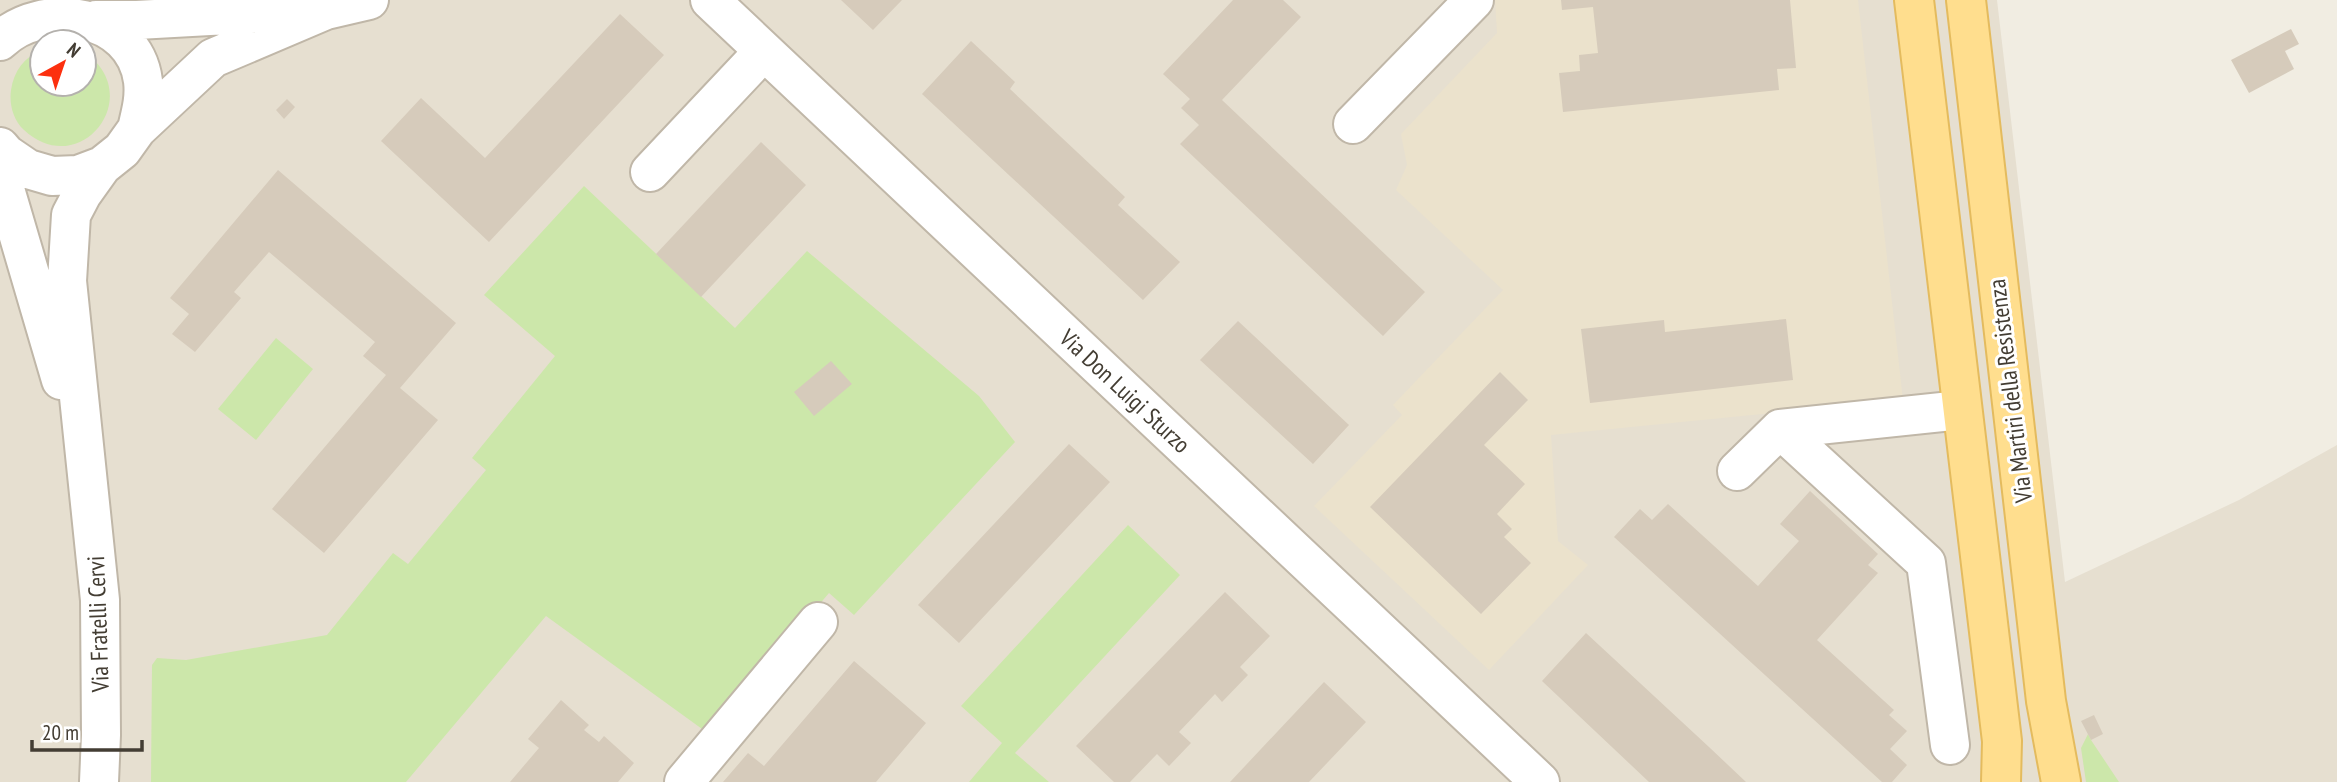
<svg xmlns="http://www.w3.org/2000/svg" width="2337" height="782" font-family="'PT Sans Narrow',sans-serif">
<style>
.residential{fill:#e6dfd0;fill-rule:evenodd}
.education{fill:#ebe2cc}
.green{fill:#cce7aa}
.building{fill:#d6cbbb}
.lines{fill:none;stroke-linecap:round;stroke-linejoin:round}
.minor-casing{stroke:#c0b7a8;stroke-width:42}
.major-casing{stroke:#e4bb5e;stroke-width:42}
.minor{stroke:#fff;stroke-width:38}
.major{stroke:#ffde8e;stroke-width:38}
.labels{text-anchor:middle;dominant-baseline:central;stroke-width:6;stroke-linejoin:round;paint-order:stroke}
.street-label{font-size:24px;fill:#433d33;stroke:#fff}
</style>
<rect width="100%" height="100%" fill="#f1ede2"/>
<!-- residential -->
<path class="residential" d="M0,0H1997L2065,582L2239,500L2337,445V782H0ZM42,42H84V84H42Z"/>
<!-- education -->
<path class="education" d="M1495,0H1858L1903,400L1551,435L1558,541L1588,565L1489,670L1314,506L1402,415L1393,405L1503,290L1396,190L1407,165L1401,134L1497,33Z"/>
<!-- green -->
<path class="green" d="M42,50V84H84V52C148,95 80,182 24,130C13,120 9,104 11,90C14,71 24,57 42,50Z
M584,186L735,328L807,251L979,396L1015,442L854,615L829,593L709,734L546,616L406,782H151L152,665L157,658L186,660L327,635L393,553L408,564L486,470L472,458L555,356L484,295Z
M276,338L313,369L256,440L218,409Z
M1128,525L1180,575L1015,753L1049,782H969L1002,743L961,706Z
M2088,734L2091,740L2119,782H2086L2081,748Z"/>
<!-- building -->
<path class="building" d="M841,0H902L873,30Z
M1233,0H1283L1301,17L1222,100L1425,292L1383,336L1180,144L1199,125L1181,108L1190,99L1163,74Z
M1561,0H1790L1796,68L1777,69L1779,90L1563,112L1559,73L1580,71L1579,55L1598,53L1593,7L1562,10Z
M620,14L664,55L489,242L381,141L421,98L485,158Z
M2291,29L2299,44L2285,51L2294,69L2249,93L2231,60Z
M971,41L1015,82L1010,89L1125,197L1118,205L1180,262L1143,300L922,94Z
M287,99L295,107L284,119L276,110Z
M761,142L806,185L701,297L656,254Z
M278,170L456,323L400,388L438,420L324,553L272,509L386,375L363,356L375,342L269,252L234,292L241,298L195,352L172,334L189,314L170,298Z
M1786,319L1793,380L1590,403L1581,329L1664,320L1665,332Z
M1238,321L1349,425L1313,464L1200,360Z
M831,361L852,384L814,416L794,392Z
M1500,372L1528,400L1484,445L1525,484L1497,514L1512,529L1504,537L1531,563L1481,614L1370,507Z
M1069,444L1110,482L959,643L918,605Z
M1810,491L1878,554L1868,565L1878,573L1817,640L1894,710L1889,715L1907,731L1890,749L1907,765L1892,782H1882L1614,537L1640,509L1652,520L1668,504L1758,586L1799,541L1780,524Z
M1225,592L1270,636L1240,667L1248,675L1222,702L1215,694L1179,732L1191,743L1169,766L1157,754L1130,782H1114L1076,746Z
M1586,633L1709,747L1746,782H1649L1542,681Z
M854,661L926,723L876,782H723L748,753L764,766Z
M1324,682L1366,722L1309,782H1230Z
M561,700L589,725L584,730L599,742L604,736L634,763L618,782H510L539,748L528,739Z
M2094,715L2103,734L2091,740L2081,721Z"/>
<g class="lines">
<defs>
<path id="minor" d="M710,0L1540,782
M96,20H137L300,11
M0,41C42,0 134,13 143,81C145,98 141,112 137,129
M1353,124L1474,0
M0,147L6,154L28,169L52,176L78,175L102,166L122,150L137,129L213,58L326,10L369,0
M0,172L61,380
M650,172L764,51
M1780,429L1926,563L1950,745
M1737,471L1780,429L1961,410
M99,782L101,735L100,600L67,281L71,215L82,194L102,166
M684,782L818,622"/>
<path id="major" d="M1914,0L2002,741L2001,782
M1966,0L2046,701L2061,782"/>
</defs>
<!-- minor casing -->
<use href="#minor" class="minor-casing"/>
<!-- major casing -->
<use href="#major" class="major-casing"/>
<!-- minor -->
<use href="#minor" class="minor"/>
<!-- major -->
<use href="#major" class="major"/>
</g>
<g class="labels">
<!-- street labels -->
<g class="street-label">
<text transform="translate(1125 391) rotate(43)">Via Don Luigi Sturzo</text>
<text transform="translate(2010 391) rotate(-97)">Via Martiri della Resistenza</text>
<text transform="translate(98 624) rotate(-92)">Via Fratelli Cervi</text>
</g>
</g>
<!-- north arrow -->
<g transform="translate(63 63) rotate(40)"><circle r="33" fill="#ffffff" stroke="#b4b1ad" stroke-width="2"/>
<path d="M0-5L12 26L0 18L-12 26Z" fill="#fc300f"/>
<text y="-10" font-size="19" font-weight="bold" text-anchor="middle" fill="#433d33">N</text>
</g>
<!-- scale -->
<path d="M32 740v10h110v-10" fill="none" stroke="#433d33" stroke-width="3.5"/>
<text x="42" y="740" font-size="21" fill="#433d33" stroke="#ffffff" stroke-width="5" paint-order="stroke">20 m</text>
</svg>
